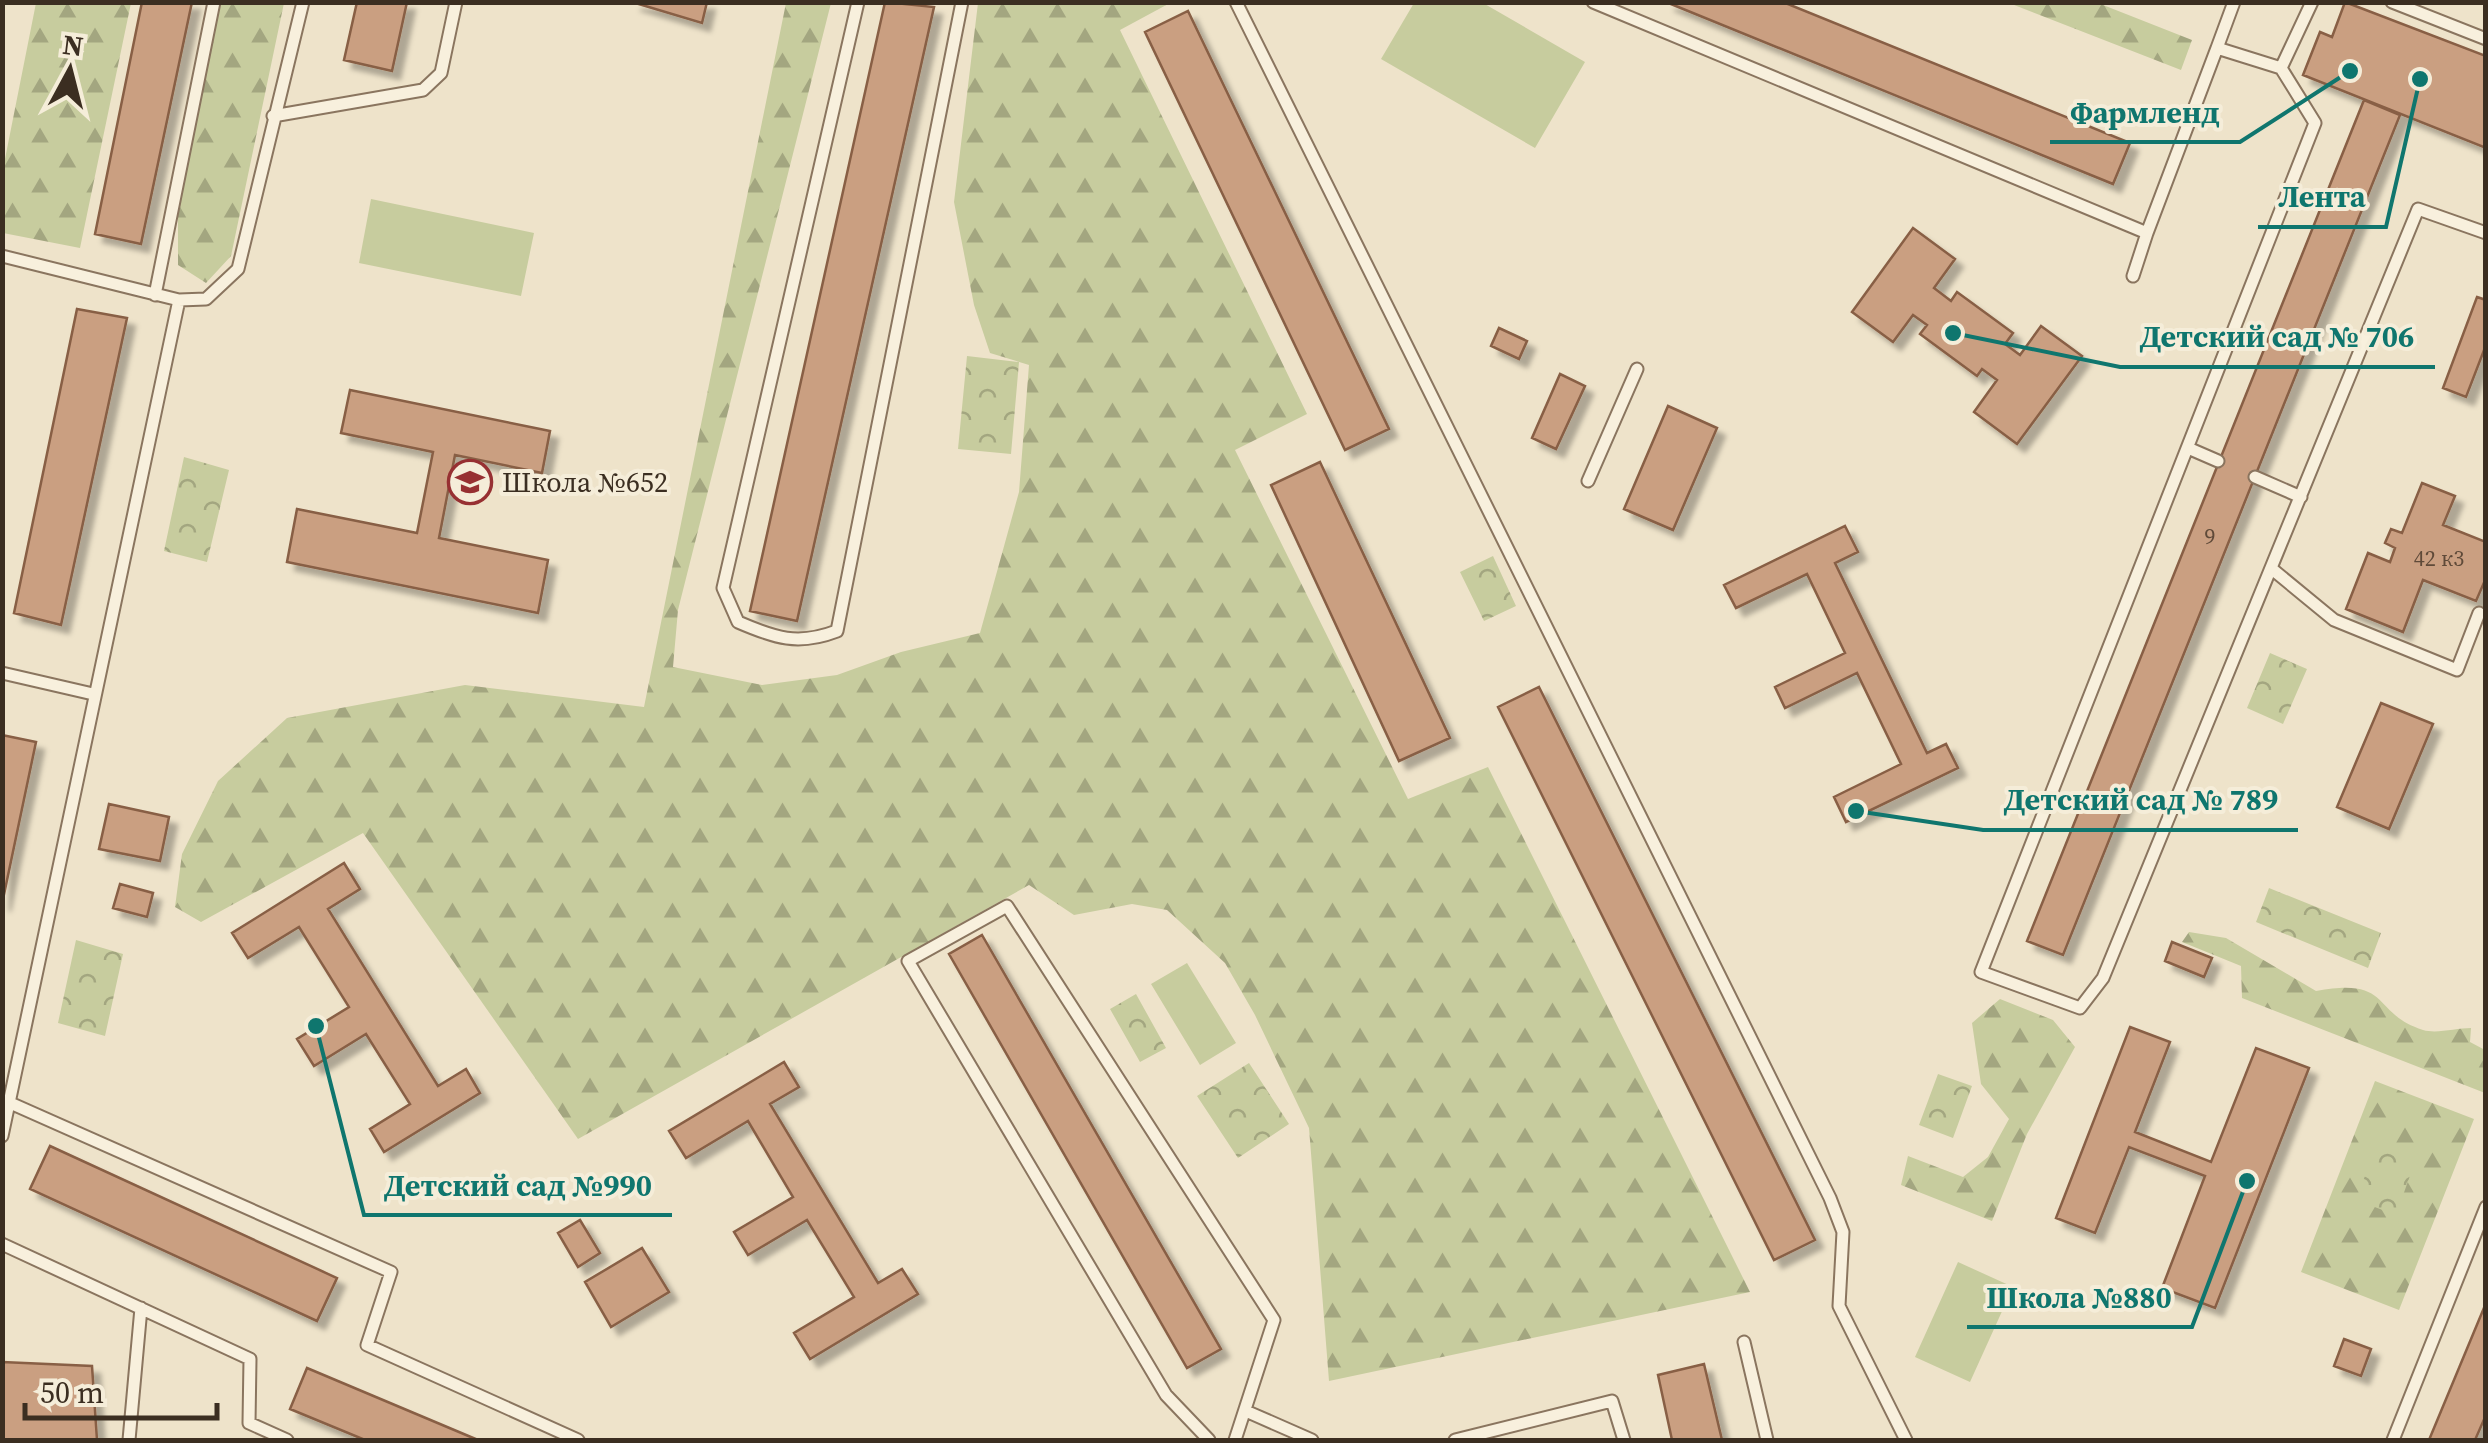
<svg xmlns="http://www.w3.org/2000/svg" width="2488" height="1443" font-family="'Source Serif 4',serif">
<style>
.forest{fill:url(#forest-firs)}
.park{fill:url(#park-crowns)}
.pitch{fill:#c7cc9e}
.building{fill:#ca9f81;stroke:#885f45;stroke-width:2.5;filter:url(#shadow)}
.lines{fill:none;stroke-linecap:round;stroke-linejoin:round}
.service-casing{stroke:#8a755f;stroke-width:15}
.service{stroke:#f8f0dd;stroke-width:11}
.labels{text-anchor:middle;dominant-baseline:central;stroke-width:8;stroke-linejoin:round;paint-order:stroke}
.number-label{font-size:22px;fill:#5f4a39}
.poi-label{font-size:28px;fill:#3b2e21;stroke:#f5edd9;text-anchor:start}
.leader{fill:none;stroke:#0f766e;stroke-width:4}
.callout-dot{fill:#0f766e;stroke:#f5edd9;stroke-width:4}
.callout-label{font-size:30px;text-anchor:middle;font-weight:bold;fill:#0f766e;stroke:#f5edd9;stroke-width:8;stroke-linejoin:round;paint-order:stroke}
</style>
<defs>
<pattern id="forest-firs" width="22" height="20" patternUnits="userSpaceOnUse" patternTransform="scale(2.5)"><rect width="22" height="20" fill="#c7cc9e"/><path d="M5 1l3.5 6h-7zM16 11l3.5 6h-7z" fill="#a3a680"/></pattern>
<pattern id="park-crowns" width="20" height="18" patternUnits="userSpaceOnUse" patternTransform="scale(2.5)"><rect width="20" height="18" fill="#c7cc9e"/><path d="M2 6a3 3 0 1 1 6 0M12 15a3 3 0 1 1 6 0" fill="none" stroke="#a3a680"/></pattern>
<filter id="shadow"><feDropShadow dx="8" dy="8" stdDeviation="2.5" flood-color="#0004"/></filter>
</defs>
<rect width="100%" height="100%" fill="#eee3ca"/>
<!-- forest -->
<path class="forest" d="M36,3H131L80,248L3,233V169Z
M219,3H284L231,256L206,283L178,265V203Z
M786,3H831L678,610L673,667L762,685L837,675L901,652L980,633L1019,492L1029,365L990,353L974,305L954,202L978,3H1170L1120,30L1307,414L1235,450L1408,799L1488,767L1750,1292L1329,1381L1309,1128L1255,1015L1225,963L1167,910L1132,904L1074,915L1029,885L578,1139L363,833L201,922L175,907L182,854L218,781L287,718L465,685L644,707Z
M2009,3H2098L2192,40L2181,70Z
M2189,932L2226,938L2316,991C2393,977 2370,1013 2423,1030C2437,1034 2456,1028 2471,1028L2470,1042L2485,1050V1093L2242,998L2241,966L2182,942Z
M2000,999L2053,1020L2075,1047L2027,1134L1992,1221L1901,1185L1908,1156L1963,1177L1988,1157L2009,1119L1981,1084L1972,1023Z
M2375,1081L2474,1119L2399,1310L2301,1272Z"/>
<!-- park -->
<path class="park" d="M967,356L1019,362L1011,454L958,449Z
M184,457L229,470L207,562L164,551Z
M1493,556L1516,606L1484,621L1460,572Z
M2270,653L2307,669L2283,724L2247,708Z
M2269,888L2381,933L2368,968L2256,922Z
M76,940L123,954L105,1036L58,1023Z
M1136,994L1166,1048L1140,1062L1110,1009Z
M1249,1063L1289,1124L1238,1158L1197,1096Z
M1938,1074L1972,1086L1953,1138L1919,1125Z
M2378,1141L2417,1156L2396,1215L2356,1200Z"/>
<!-- pitch -->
<path class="pitch" d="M1483,3L1585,62L1535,148L1381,59L1414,3Z
M371,199L534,233L521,296L359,263Z
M1187,963L1236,1043L1200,1065L1151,984Z
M1958,1262L2013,1287L1970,1382L1915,1357Z"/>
<!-- building -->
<path class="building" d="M142,2H192L141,244L95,234Z
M357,2H407L392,71L344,60Z
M632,2H707L702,23Z
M885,2L934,7L797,621L750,611Z
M1666,2H1783L2130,143L2113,184Z
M2345,2L2486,56V148L2303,75L2320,32L2332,37Z
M1188,11L1389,429L1345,450L1145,32Z
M2364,100L2400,115L2063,955L2027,941Z
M1913,228L1955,259L1934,288L1951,301L1957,292L2013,333L2005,344L2020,355L2041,326L2082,356L2017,444L1974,412L1997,380L1982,369L1977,376L1920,334L1927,325L1913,315L1893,342L1852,312Z
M2477,297L2486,300V345L2466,397L2443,388Z
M77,309L127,318L61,625L14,613Z
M1499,328L1527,341L1519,359L1491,346Z
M1560,374L1585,386L1556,449L1532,438Z
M350,390L550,431L542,473L455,455L439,538L548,560L538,613L287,562L297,509L417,533L433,452L341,433Z
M1668,406L1717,428L1673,530L1624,509Z
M1320,462L1450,738L1399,761L1271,485Z
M2422,483L2455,496L2443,525L2486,542V578L2476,601L2423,580L2403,632L2346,609L2368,553L2390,562L2395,548L2385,543L2391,529L2402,533Z
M1845,526L1858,552L1835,563L1927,753L1946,744L1958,768L1846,822L1834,797L1901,764L1857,673L1785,708L1775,687L1845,653L1807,574L1736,608L1724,585Z
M1539,687L1815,1240L1774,1260L1498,707Z
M2381,703L2433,724L2389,829L2337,807Z
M2,735L36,742L2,904Z
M109,804L169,817L160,861L99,849Z
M344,863L360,889L328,909L438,1086L466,1069L480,1093L384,1152L370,1129L410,1104L366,1034L314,1066L297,1039L349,1007L299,927L248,958L232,933Z
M120,884L153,893L147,917L113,908Z
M982,935L1221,1349L1187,1368L949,954Z
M2172,942L2212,958L2204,977L2165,961Z
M2130,1027L2170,1042L2135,1132L2211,1162L2256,1048L2309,1068L2215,1308L2162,1288L2205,1176L2129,1147L2095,1233L2056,1218Z
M784,1062L799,1087L770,1104L878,1283L902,1269L918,1294L810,1359L794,1333L854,1297L807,1220L748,1255L734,1232L793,1197L748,1121L686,1158L669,1131Z
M50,1146L337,1278L317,1321L30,1189Z
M580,1220L600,1253L578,1267L558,1233Z
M642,1248L669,1292L611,1327L585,1282Z
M2486,1303V1415L2475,1440H2429Z
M2344,1339L2371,1349L2361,1376L2334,1366Z
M2,1362L92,1366L97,1440H2Z
M1704,1364L1722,1440H1672L1658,1375Z
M307,1368L478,1440H365L290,1409Z"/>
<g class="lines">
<defs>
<path id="service" d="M858,2L723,588L738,622C775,638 798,646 837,631L962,2
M1236,2L1830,1198L1843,1232L1839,1306L1906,1440
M1593,2L2147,233L2217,48L2281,68L2312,2
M2392,2L2486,39
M2217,48L2234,2
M2281,68L2315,123L1981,972L2080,1008L2103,978L2418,209L2486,233
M273,116L423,90L441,73L456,2
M2,256L179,300
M2133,276L2147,233
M155,295L214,2
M2188,448L2218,461
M2255,477L2301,497
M1588,481L1637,369
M2272,569L2334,620L2457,670L2479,613
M2,673L93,694
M8,1102L391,1272L367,1345L578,1440
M2,1136L179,300L206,299L238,269L303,2
M2,1244L250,1359L249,1423L287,1440
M1744,1342L1767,1440
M1248,1412L1312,1440
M129,1440L141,1308
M1209,1440L1166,1395L908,961L1007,906L1274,1320L1235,1440
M1455,1440L1612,1401L1624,1440
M2393,1440L2486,1207"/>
</defs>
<!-- service casing -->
<use href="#service" class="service-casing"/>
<!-- service -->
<use href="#service" class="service"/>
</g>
<!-- icons -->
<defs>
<symbol id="school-ring" viewBox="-11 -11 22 22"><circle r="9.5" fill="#f5edd9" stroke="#973032" stroke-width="1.5"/><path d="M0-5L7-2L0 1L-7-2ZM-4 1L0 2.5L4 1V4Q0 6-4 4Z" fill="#973032"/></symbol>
</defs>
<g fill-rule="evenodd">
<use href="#school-ring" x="445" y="457" width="50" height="50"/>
</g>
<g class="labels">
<!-- number labels -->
<g class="number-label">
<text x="2210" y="536">9</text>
<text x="2439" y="558">42 к3</text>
</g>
<!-- poi labels -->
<g class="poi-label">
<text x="502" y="482">Школа №652</text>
</g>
</g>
<!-- callouts -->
<path class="leader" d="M2350 71L2240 142H2050M2420 79L2386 227H2258M1953 333L2120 367H2435M1856 811L1983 830H2298M316 1026L364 1215H672M2247 1181L2192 1327H1967"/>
<g class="callout-dot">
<circle cx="2350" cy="71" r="10"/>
<circle cx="2420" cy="79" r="10"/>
<circle cx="1953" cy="333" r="10"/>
<circle cx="1856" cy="811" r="10"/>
<circle cx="316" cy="1026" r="10"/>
<circle cx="2247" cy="1181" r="10"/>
</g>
<g class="callout-label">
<text x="2145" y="123">Фармленд</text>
<text x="2322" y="207">Лента</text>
<text x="2277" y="347">Детский сад № 706</text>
<text x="2141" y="810">Детский сад № 789</text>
<text x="518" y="1196">Детский сад №990</text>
<text x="2079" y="1308">Школа №880</text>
</g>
<!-- border -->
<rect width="2488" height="1443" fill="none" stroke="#3b2e21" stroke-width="10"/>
<!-- north arrow -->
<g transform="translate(70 70) rotate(7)" stroke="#f5edd9" stroke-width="8" paint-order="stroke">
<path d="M0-8L18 38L0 25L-18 38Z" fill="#3b2e21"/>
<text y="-15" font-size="28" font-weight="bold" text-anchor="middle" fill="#3b2e21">N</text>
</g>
<!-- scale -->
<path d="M25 1403v15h192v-15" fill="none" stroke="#3b2e21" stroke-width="5"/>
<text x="40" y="1403" font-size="30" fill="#3b2e21" stroke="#f5edd9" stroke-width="8" paint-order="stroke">50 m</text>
</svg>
